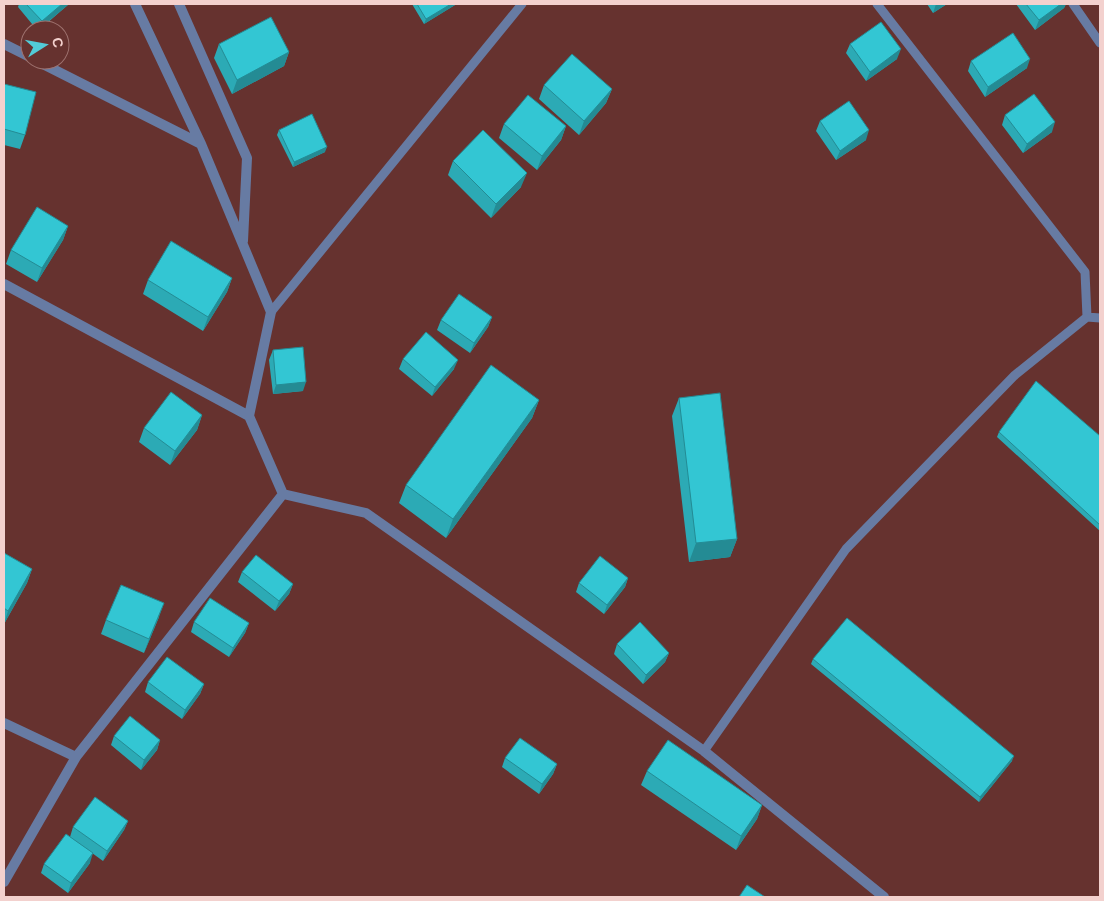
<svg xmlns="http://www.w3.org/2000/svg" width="1104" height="901" font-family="Arial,sans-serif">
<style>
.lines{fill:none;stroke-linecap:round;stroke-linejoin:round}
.service{stroke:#677ba3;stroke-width:9}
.minor{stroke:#677ba3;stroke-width:10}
.wall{fill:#2caab5}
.shaded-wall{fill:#248b94}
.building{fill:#33c6d3;stroke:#248b94}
</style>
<rect width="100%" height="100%" fill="#66322f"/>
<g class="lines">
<!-- service -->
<path class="service" d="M1073,4L1100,43
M271,312L522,4
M1087,317L1100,318
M704,751L846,549L1015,375L1087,317L1085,272L877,4"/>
<!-- minor -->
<path class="minor" d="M135,4L201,144
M179,4L247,158L243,241
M4,44L30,57
M35,60L201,144L271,312L249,416L283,494L366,513L704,751L884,897
M4,284L249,416
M4,723L76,757
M4,882L76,757L283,494"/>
</g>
<!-- wall -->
<path class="wall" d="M19,4H69L39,30H37L18,7Z
M412,4H455V5L424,24Z
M927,4H947L933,13Z
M1016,4H1066L1064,8L1035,30Z
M219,44L289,52L284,66L232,94L214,58Z
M850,44L897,59L866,81L846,53Z
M971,61L1027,68L985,97L968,71Z
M4,84L25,135L20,149L4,145Z
M544,85L612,89L606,103L579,135L539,99Z
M1005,115L1052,132L1023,153L1002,125Z
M820,121L866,140L836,160L816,131Z
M504,124L566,126L561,140L537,170L499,138Z
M279,130L325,152L293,167L277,135Z
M453,161L521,187L491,218L448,175Z
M68,226L63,240L37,282L6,264L11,250Z
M232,278L227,292L203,331L143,294L148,280Z
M492,317L488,327L470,353L437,330L441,320Z
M273,350L303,391L273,394L269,360Z
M403,359L454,369L432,396L399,369Z
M679,398L737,539L730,557L689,562L672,416Z
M539,400L532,418L446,538L399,503L406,485Z
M202,415L197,430L170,465L139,442L144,428Z
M999,432L1100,436V531L997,437Z
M4,553L32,569L27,583L4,624Z
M242,572L293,584L289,594L275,611L238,582Z
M628,578L625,587L604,614L576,592L579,583Z
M159,617L144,653L101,634L106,620Z
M194,622L249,623L245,633L229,657L191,632Z
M617,644L669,653L665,662L643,684L614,654Z
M813,659L1012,761L979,802L811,664Z
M148,682L204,684L200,694L182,719L145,692Z
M114,736L160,740L157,750L141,770L111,745Z
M505,758L557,764L553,774L539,794L502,767Z
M647,771L762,805L757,819L736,850L641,785Z
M128,821L124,830L103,861L70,837L73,827Z
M90,863L68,893L41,873L44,864Z"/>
<!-- shaded-wall -->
<path class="shaded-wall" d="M62,4H69L38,30L42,21Z
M451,4H455V5L424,24L426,19Z
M936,4H947L933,13Z
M1061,4H1066L1064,8L1035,30L1039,20Z
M901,49L897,59L866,81L870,72Z
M289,52L284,66L232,94L237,80Z
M1030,59L1027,68L985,97L988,87Z
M612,89L606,103L579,135L584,121Z
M1055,122L1052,132L1023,153L1027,144Z
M566,126L561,140L537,170L542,156Z
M869,130L866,140L836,160L840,151Z
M327,147L325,152L293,167L294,162Z
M527,173L521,187L491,218L496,204Z
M68,226L63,240L37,282L42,268Z
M232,278L227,292L203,331L208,317Z
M492,317L488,327L470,353L474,343Z
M458,360L454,369L432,396L435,387Z
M306,382L303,391L273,394L276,385Z
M539,400L532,418L446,538L453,519Z
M202,415L197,430L170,465L175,451Z
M737,539L730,557L689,562L696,543Z
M32,569L27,583L4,624L8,611Z
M628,578L625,587L604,614L607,605Z
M293,584L289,594L275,611L279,601Z
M164,603L159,617L144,653L149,639Z
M249,623L245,633L229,657L233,648Z
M669,653L665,662L643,684L646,675Z
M204,684L200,694L182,719L185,710Z
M160,740L157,750L141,770L144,760Z
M1014,756L1012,761L979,802L980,797Z
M557,764L553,774L539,794L542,784Z
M762,805L757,819L736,850L741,836Z
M128,821L124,830L103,861L107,851Z
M93,853L90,863L68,893L71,883Z"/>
<!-- building -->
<path class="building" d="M26,4H62L42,21Z
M417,4H451L426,19Z
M1026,4H1061L1039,20Z
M271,17L289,52L237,80L219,44Z
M881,22L901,49L870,72L850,44Z
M1013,33L1030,59L988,87L971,61Z
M572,54L612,89L584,121L544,85Z
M4,84L36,92L25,135L4,129Z
M1034,94L1055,122L1027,144L1005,115Z
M528,95L566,126L542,156L504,124Z
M849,101L869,130L840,151L820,121Z
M312,114L327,147L294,162L279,130Z
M483,130L527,173L496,204L453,161Z
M37,207L68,226L42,268L11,250Z
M171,241L232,278L208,317L148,280Z
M459,294L492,317L474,343L441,320Z
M426,332L458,360L435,387L403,359Z
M303,347L306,382L276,385L273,350Z
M491,365L539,400L453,519L406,485Z
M1036,381L1100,436V525L999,432Z
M171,392L202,415L175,451L144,428Z
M720,393L737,539L696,543L679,398Z
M4,553L32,569L8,611L4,608Z
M256,555L293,584L279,601L242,572Z
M600,556L628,578L607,605L579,583Z
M121,585L164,603L149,639L106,620Z
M210,598L249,623L233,648L194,622Z
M847,618L1014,756L980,797L813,659Z
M640,622L669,653L646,675L617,644Z
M167,657L204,684L185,710L148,682Z
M130,716L160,740L144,760L114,736Z
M520,738L557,764L542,784L505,758Z
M668,740L762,805L741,836L647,771Z
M95,797L128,821L107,851L73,827Z
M66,834L93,853L71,883L44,864Z
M747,885L765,897H739Z"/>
<!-- border -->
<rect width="1104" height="901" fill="none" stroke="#f3d1ce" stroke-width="10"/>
<!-- north arrow -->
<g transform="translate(45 45) rotate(79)"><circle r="24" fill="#66322f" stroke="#9e726f"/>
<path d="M0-4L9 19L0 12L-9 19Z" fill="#52cbd7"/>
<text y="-8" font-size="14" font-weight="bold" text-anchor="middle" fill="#f3d1ce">С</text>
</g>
</svg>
